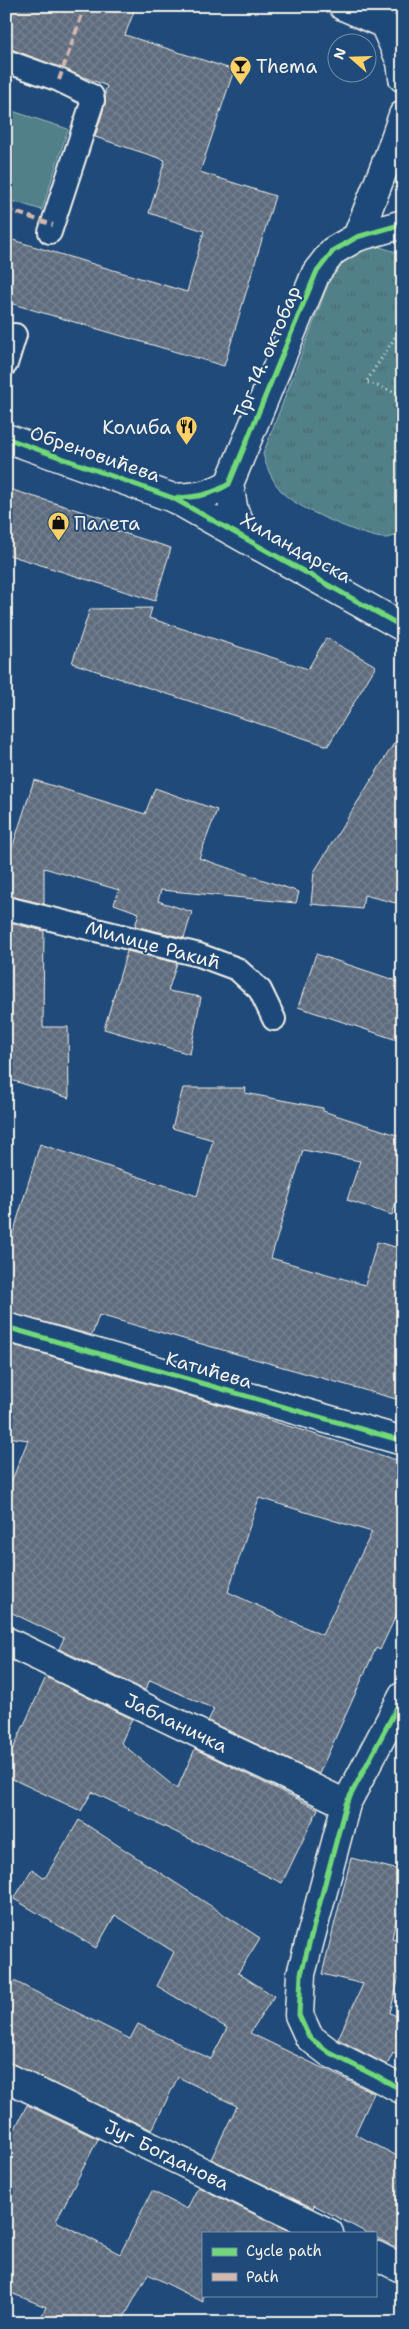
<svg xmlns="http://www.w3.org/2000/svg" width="409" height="2329" font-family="'Shantell Sans',sans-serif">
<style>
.park{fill:url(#park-tufts);stroke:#a2b8b8}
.pitch{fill:#518089;stroke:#a2b8b8}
.building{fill:url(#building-cross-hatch);stroke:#f4f1e8;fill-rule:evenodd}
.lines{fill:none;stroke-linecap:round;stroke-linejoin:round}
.service-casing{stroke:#f4f1e8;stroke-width:26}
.minor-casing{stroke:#f4f1e8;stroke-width:31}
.tertiary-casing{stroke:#f4f1e8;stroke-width:31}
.path{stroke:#f4f1e8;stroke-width:3;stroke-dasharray:1 4;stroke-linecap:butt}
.service{stroke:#1f4a7a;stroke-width:22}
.minor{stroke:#1f4a7a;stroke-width:28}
.tertiary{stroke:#1f4a7a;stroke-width:28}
.quiet{stroke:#d1b7ad;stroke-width:4;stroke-dasharray:8 4;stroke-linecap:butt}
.cycleway-casing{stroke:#1f4a7a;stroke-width:8}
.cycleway{stroke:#71d979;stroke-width:5}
.labels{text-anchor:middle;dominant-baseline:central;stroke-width:4;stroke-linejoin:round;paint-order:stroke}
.poi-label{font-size:19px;fill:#f4f1e8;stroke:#1f4a7a;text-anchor:start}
.street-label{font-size:19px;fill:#f4f1e8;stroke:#1f4a7a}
</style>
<defs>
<pattern id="park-tufts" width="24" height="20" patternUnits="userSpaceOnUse" patternTransform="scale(1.25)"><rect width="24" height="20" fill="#518089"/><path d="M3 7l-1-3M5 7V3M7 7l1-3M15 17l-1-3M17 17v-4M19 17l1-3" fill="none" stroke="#4d676b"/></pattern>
<pattern id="building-cross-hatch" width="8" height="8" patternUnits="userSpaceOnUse" patternTransform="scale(1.25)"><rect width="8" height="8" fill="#5e6c7e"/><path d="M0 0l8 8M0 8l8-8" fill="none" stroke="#768190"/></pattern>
</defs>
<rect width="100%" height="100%" fill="#1f4a7a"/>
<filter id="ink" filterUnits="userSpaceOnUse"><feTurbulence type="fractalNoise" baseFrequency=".02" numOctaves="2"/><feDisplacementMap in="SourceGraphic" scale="10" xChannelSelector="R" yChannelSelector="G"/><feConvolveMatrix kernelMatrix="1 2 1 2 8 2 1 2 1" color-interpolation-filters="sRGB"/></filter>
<g filter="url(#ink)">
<!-- park -->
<path class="park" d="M370,244L403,254V532C398,535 390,538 385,538C368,539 295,507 284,494C273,482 267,470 263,454L331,277L347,255Z"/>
<!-- pitch -->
<path class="pitch" d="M6,109L68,129L42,210L6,199Z"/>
<!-- building -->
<path class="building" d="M6,6H136L125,35L234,70L200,172L275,196L224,366L6,302V238L187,292L204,231L149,213L165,160L95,137L105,104V92L107,86L6,47Z
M6,488L116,522L114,530L171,548L155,601L6,554Z
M152,608L149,618L308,669L326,638L376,666L328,746L72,663L90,609Z
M403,729V878L396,903L364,895L362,909L311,904L314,872Z
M34,780L145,814L155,788L217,810L199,858L299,892L296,903L161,890L158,901L192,912L184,938L135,926L139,913L114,904L119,890L44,868V904L6,895V867Z
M6,922L44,931L43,1027H68L69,1098L11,1080L9,1008L6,1010Z
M127,951L177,963L168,991L201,997L190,1054L104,1029Z
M316,954L403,983V1042L298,1007Z
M183,1088H246L245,1093L323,1108V1111L403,1137V1182L392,1215L347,1200L360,1161L303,1150L271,1258L365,1285L377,1242L403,1249V1401L99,1315L92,1335L6,1312V1257L40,1144L197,1196L213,1140L172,1128Z
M6,1343L234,1409L403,1462V1601L380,1650L376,1648L319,1774L208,1721L214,1709L150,1680L145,1690L59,1649L64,1638L6,1610V1495L28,1440L7,1437L11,1413L6,1412ZM259,1498L372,1532L322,1635L228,1592Z
M46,1677L132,1719L121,1743L177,1789L195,1749L318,1809L282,1883L92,1792L81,1811L6,1776V1764Z
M79,1820L260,1938L238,1973L274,1996L250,2033L374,2093L355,2134L403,2159V2251L375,2237V2233H367L314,2205L313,2208L211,2159L237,2106L178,2077L152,2130L6,2062V1977L130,2039L138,2024L211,2059L227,2028L157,1986L174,1952L115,1915L96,1948L14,1899L32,1869L45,1878Z
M351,1858L403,1871V1890L392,1938L403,1940V1960L390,2013L403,2019V2057L393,2053L387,2065L338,2039L363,1984L322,1974Z
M27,2105L98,2139L56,2221L120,2254L152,2191L187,2209L198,2187L293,2233H203V2302L148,2274L121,2323H38L46,2307L6,2291V2146Z"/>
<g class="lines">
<defs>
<path id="service" d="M6,61L59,80L92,96L93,100L50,232
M6,364L15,335
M6,908L199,955L237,969L260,990L274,1019"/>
<path id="minor" d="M343,6L384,24L401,62L403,78
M357,237L388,158L403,115
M229,484L234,512L248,538
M173,498C197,497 208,496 229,484L316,273L333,251L357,237L403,224
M6,1327L403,1441
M6,1641L346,1804
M403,1696L346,1804L301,1974L299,2015L309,2037L330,2053L403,2090
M6,2077L329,2233
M375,2255L403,2269"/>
<path id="tertiary" d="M6,438L173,498L403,627"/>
</defs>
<!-- service casing -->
<use href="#service" class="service-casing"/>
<!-- minor casing -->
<use href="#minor" class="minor-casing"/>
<!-- tertiary casing -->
<use href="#tertiary" class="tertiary-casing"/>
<!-- path -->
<path class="path" d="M403,325L366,382L403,395"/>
<!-- service -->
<use href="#service" class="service"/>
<!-- minor -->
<use href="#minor" class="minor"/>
<!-- tertiary -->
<use href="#tertiary" class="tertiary"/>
<!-- quiet -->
<path class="quiet" d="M59,80L85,6
M6,209L53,225"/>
<defs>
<path id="cycleway" d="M6,438L173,498L403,627
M176,498C197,497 211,495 229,484L316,273L333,251L357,237L403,224
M6,1327L403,1441
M403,1696L346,1804L301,1974L299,2015L309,2037L330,2053L403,2090"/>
</defs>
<!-- cycleway casing -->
<use href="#cycleway" class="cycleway-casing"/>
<!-- cycleway -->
<use href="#cycleway" class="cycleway"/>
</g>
</g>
<!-- icons -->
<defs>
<symbol id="bar-pin" viewBox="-11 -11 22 30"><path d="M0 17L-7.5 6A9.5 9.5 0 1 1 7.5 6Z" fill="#ffd166" stroke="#1f4a7a"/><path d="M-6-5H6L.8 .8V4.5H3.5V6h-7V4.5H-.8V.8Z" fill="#111"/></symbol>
<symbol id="restaurant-pin" viewBox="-11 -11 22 30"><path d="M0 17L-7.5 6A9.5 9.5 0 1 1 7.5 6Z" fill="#ffd166" stroke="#1f4a7a"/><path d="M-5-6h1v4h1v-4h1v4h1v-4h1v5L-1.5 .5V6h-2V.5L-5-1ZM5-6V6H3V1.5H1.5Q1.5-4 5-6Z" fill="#111"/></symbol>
<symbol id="shop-pin" viewBox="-11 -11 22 30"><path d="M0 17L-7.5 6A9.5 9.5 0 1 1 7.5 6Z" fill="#ffd166" stroke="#1f4a7a"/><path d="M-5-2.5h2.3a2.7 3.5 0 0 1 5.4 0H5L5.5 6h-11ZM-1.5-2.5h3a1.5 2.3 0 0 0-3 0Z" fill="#111"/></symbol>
</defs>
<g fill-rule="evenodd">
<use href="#bar-pin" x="228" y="54" width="25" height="34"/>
<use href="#restaurant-pin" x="174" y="414" width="25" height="34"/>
<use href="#shop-pin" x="46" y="510" width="25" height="34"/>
</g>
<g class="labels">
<!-- poi labels -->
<g class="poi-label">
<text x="256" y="66">Thema</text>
<text x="171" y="427" text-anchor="end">Колиба</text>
<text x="74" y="523">Палета</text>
</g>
<!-- street labels -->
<g class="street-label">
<text transform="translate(267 352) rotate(-67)">Трг 14. октобар</text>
<text transform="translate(95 454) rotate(19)">Обреновићева</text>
<text transform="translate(296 548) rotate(29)">Хиландарска</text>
<text transform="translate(153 945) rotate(15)">Милице Ракић</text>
<text transform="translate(209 1370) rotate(16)">Катићева</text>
<text transform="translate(176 1723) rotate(26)">Јабланичка</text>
<text transform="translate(167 2155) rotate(26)">Југ Богданова</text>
</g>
</g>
<!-- margin -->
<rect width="409" height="2329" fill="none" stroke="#1f4a7a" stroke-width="25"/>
<rect x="12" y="12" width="384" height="2304" fill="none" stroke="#f4f1e8" stroke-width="2" filter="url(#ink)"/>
<!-- legend -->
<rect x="202" y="2232" width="175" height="65" fill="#1f4a7a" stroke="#748da6"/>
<rect x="212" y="2248" width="25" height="8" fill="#71d979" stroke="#748da6"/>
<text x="246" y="2256" font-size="15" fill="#f4f1e8">Cycle path</text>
<rect x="212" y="2273" width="25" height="8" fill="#d1b7ad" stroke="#748da6"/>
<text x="246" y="2282" font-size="15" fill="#f4f1e8">Path</text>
<!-- north arrow -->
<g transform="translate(352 58) rotate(290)"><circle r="24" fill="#1f4a7a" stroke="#748da6"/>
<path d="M0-4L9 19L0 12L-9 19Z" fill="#ffd166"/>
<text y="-8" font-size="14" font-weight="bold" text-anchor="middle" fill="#f4f1e8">N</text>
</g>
</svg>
